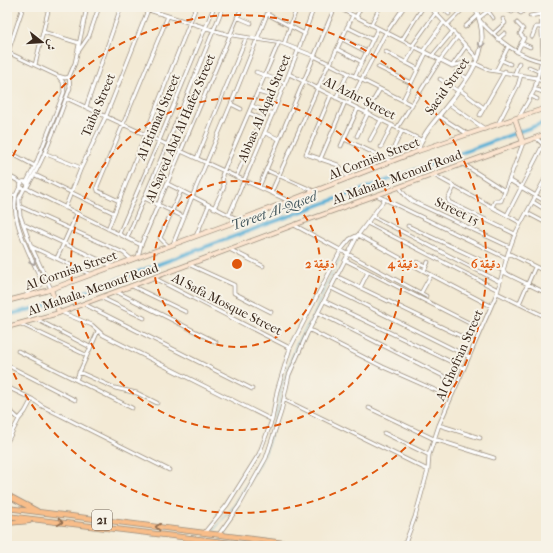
<svg xmlns="http://www.w3.org/2000/svg" width="553" height="553" font-family="'IM FELL French Canon',Amiri,serif">
<style>
.lines{fill:none;stroke-linecap:round;stroke-linejoin:round}
.stream{stroke:#5ab1d7;stroke-width:1}
.canal{stroke:#5ab1d7;stroke-width:3.5}
.minor-casing{stroke:#978a7a;stroke-width:4.5}
.tertiary-casing{stroke:#978a7a;stroke-width:5}
.secondary-casing{stroke:#978a7a;stroke-width:5.5}
.trunk-casing{stroke:#978a7a;stroke-width:6}
.minor{stroke:#fff;stroke-width:3}
.tertiary{stroke:#fff;stroke-width:3.5}
.secondary{stroke:#fce5d0;stroke-width:4}
.trunk{stroke:#f8bd89;stroke-width:4.5}
.oneway{stroke:#a79f9a}
.oneway2{stroke:#906c4e}
.ring{fill:none;stroke:#df570d;stroke-width:2;stroke-dasharray:7 5}
.labels{text-anchor:middle;dominant-baseline:central;stroke-width:4;stroke-linejoin:round;paint-order:stroke}
.shield{fill:#f7f3e8;stroke:#73665b;stroke-width:1}
.shield-label{font-size:12px;font-weight:bold;fill:#3b2a1e}
.street-label{font-size:13px;fill:#3b2a1e;stroke:#f7f3e8}
.water-label{font-size:14px;font-style:italic;fill:#46595f;stroke:#f7f3e8}
.centre{fill:#df570d;stroke:#f7f3e8;stroke-width:2}
.ring-label{font-size:12px;text-anchor:middle;font-weight:bold;fill:#df570d;stroke:#f7f3e8;stroke-width:4;stroke-linejoin:round;paint-order:stroke}
</style>
<rect width="100%" height="100%" fill="#f7f3e8"/>
<filter id="ink" filterUnits="userSpaceOnUse"><feTurbulence type="fractalNoise" baseFrequency=".025" numOctaves="2"/><feDisplacementMap in="SourceGraphic" scale="8" xChannelSelector="R" yChannelSelector="G"/><feConvolveMatrix kernelMatrix="1 2 1 2 8 2 1 2 1" color-interpolation-filters="sRGB"/></filter>
<filter id="wash" filterUnits="userSpaceOnUse"><feTurbulence type="fractalNoise" baseFrequency=".012" numOctaves="4" result="noise"/><feDisplacementMap in="SourceGraphic" scale="16" xChannelSelector="R" yChannelSelector="G"/><feGaussianBlur stdDeviation="0.9" result="paint"/><feColorMatrix in="noise" values="0 0 0 0 0 0 0 0 0 0 0 0 0 0 0 0 0 1.4 0 .05"/><feComposite in="paint" operator="in"/></filter>
<g filter="url(#wash)">
<rect width="100%" height="100%" fill="#f3ead5"/>
<g class="lines">
<!-- stream -->
<path class="stream" d="M214,530L233,507L265,454L276,418L282,385L296,345L315,312L324,289L340,259"/>
<!-- canal -->
<path class="canal" d="M7,315L48,305L63,300L186,254L546,122
M206,546V545"/>
</g>
</g>
<g filter="url(#ink)">
<g class="lines">
<defs>
<path id="minor" d="M139,7L226,34L281,43L314,56L412,105
M252,7L257,9
M337,7L452,66L464,63L476,64L489,70L537,78
M430,7L478,59
M442,7L449,14
M496,7L500,9L502,7
M503,7L512,12
M513,8L521,13L527,7
M488,11L493,18
M267,14L305,34
M530,16L541,14
M237,17L251,23
M356,17L361,7
M479,18L493,7
M480,21C498,40 519,58 546,62
M371,25L380,7
M447,25L465,7
M347,27L373,40
M465,27L478,15
M43,32L79,43
M493,34L505,23L503,19
M532,37L536,27H541
M342,39L367,52
M498,39L505,33
M402,40L423,7
M521,43L530,47
M284,44L297,7
M412,46L440,7
M337,49L362,62
M423,51L444,22
M7,52L58,76L65,78L69,77
M8,52L23,7
M78,52L89,36L99,7
M386,52L418,69
M517,52L524,38L520,34L523,29L517,23
M432,56L453,31
M501,60L510,64
M406,63L415,47
M330,64L353,15
M35,65L49,7
M452,66L466,46
M378,67L411,83
M529,67L538,71
M496,71L508,47
M256,72L285,83
M456,72L467,78
M515,73L519,63
M289,74L421,140
M355,76L378,28
M440,79L458,91
M536,79L546,82
M459,89L484,108
M534,89L543,92
M258,92L268,95
M331,95L306,154L338,165L343,170L348,178
M531,96L537,99
M66,98L289,201
M336,98L348,73
M403,100L426,53
M231,104L241,109
M349,104L384,36L404,7
M449,104L485,129
M252,106L273,114
M86,107L121,7
M366,113L380,89
M480,115L505,71
M439,116L469,135
M519,117L534,91L543,56L541,14L543,7
M498,124L518,85L521,75
M397,128L440,60L458,36
M265,133L279,139
M357,136L368,113
M536,138L546,147
M344,139L391,161
M370,140L381,120
M341,146L358,108
M381,147L392,125
M7,151L35,166
M44,153L81,168
M390,155L402,131
M197,158L246,38
M320,160L345,102
M463,164L505,191
M266,170L314,191
M7,175L22,183
M35,175L114,213
M434,175L521,223
M236,177L261,120L260,118L249,113
M509,180L546,202
M20.5 185a3.5 3.5 0 1 1 7 0a3.5 3.5 0 1 1-7 0Z
M26,183L35,166L64,92L63,82L58,76
M168,184L239,220
M21,186C2,207 33,261 43,283C38,289 30,287 26,296
M27,187C45,159 58,119 70,88L69,77L75,63L87,7
M259,187L335,7
M454,187L448,199L449,202L515,234
M26,188L141,245
M400,188L405,195L412,201L510,247
M24,189L19,199L20,215L31,246L51,289
M271,193L329,63
M7,196L15,195
M378,196L506,258
M144,198L184,217
M119,201L98,191L97,187L168,16
M533,202L546,210
M19,206L124,253L131,259
M492,207L495,201H501L523,143
M65,208L81,168L106,116L148,10
M214,208L224,187L222,175L279,42
M527,213L546,223
M229,215C259,146 289,78 314,7
M507,215L543,145
M372,216L500,282
M367,223L498,290
M23,224L112,266
M294,225L426,296
M408,226L504,271
M108,229L196,7
M119,234L159,141L214,7
M358,235L424,271L491,306
M196,236L209,205
M127,238L167,145L223,7
M173,244L192,197L231,104L270,7
M168,246L160,238L181,191
M32,247L90,274
M229,249L263,266
M508,253L546,272
M138,257L141,245L242,7
M57,258L77,214
M345,260L481,329
M417,262L426,266
M190,265L234,285V293L271,312
M424,271L428,262
M542,271L546,263
M503,272L546,293
M336,276L475,343
M154,278L290,348
M132,286L186,312
M331,288L469,357
M360,288L368,272
M117,292L216,342
M421,293L431,275
M497,293L546,317
M102,298L144,318
M324,301L464,368
M84,304L252,389
M519,304L535,267
M61,312L92,325L103,335L272,420
M319,313L457,383
M38,320L90,347
M21,324L86,355
M310,330L383,367L451,397
M18,351L132,408
M7,365L75,400
M79,372L115,388L137,393L157,403
M76,380L98,331
M7,387L32,399L42,406L169,470
M285,400L428,470
M7,408L19,419
M369,408L434,439L494,458
M439,425L480,438
M384,433L429,455
M8,440L19,419L25,412L32,399
M205,532L227,505L259,454L272,420L277,391L290,348L341,250L350,239L358,235
M219,534L239,506L266,458L281,412L289,375L307,334L358,235L385,199
M202,546L205,539
M404,546L415,517L428,470L429,455L439,425L497,293L508,253L515,234L546,177"/>
<path id="tertiary" d="M418,151C421,137 430,127 438,117C455,95 483,65 482,37C482,26 479,17 475,7"/>
<path id="secondary" d="M515,119L523,143
M51,289L59,313
M7,301L46,291L240,220L418,151L546,108
M7,327L59,313L294,225L546,134"/>
<path id="trunk" d="M7,495L37,511
M7,508L308,546
M7,516L256,546
M7,523L29,521"/>
</defs>
<!-- minor casing -->
<use href="#minor" class="minor-casing"/>
<!-- tertiary casing -->
<use href="#tertiary" class="tertiary-casing"/>
<!-- secondary casing -->
<use href="#secondary" class="secondary-casing"/>
<!-- trunk casing -->
<use href="#trunk" class="trunk-casing"/>
<!-- minor -->
<use href="#minor" class="minor"/>
<!-- tertiary -->
<use href="#tertiary" class="tertiary"/>
<!-- secondary -->
<use href="#secondary" class="secondary"/>
<!-- trunk -->
<use href="#trunk" class="trunk"/>
</g>
<!-- one-way arrows -->
<defs><path id="oneway-chevron" d="M-2-3.5L2.5 0L-2 3.5" fill="none" stroke-width="1.6" stroke-linecap="round" stroke-linejoin="round"/></defs>
<g class="oneway">
<use href="#oneway-chevron" transform="translate(481 45) rotate(97)"/>
<use href="#oneway-chevron" transform="translate(33 262) rotate(66)"/>
</g>
<g class="oneway2">
<use href="#oneway-chevron" transform="translate(60 522) rotate(7)"/>
<use href="#oneway-chevron" transform="translate(158 527) rotate(-174)"/>
</g>
</g>
<!-- distance rings -->
<g class="ring">
<circle cx="237" cy="264" r="83"/>
<circle cx="237" cy="264" r="166"/>
<path d="M8 167A249 249 0 1 1 8 361"/>
</g>
<g class="labels">
<!-- shield labels -->
<rect class="shield" x="92" y="510" width="20" height="20" rx="3"/>
<g class="shield-label">
<text x="102" y="520">21</text>
</g>
<!-- street labels -->
<g class="street-label">
<text transform="translate(447 86) rotate(-55)">Saeid Street</text>
<text transform="translate(360 98) rotate(27)">Al Azhr Street</text>
<text transform="translate(98 105) rotate(-67)">Taiba Street</text>
<text transform="translate(264 108) rotate(-67)">Abbas Al Aqad Street</text>
<text transform="translate(158 117) rotate(-67)">Al Etimad Street</text>
<text transform="translate(180 128) rotate(-67)">Al Sayed Abd Al Hafez Street</text>
<text transform="translate(374 158) rotate(-21)">Al Cornish Street</text>
<text transform="translate(397 177) rotate(-20)">Al Mahala, Menouf Road</text>
<text transform="translate(457 211) rotate(26)">Street 15</text>
<text transform="translate(71 270) rotate(-19)">Al Cornish Street</text>
<text transform="translate(93 289) rotate(-19)">Al Mahala, Menouf Road</text>
<text transform="translate(227 304) rotate(27)">Al Safa Mosque Street</text>
<text transform="translate(459 355) rotate(-66)">Al Ghofran Street</text>
</g>
<!-- water labels -->
<g class="water-label">
<text transform="translate(274 211) rotate(-20)">Tereet Al-Qased</text>
</g>
</g>
<circle cx="237" cy="264" r="6" class="centre"/>
<g class="ring-label">
<text x="320" y="268">2 دقيقة</text>
<text x="403" y="268">4 دقيقة</text>
<text x="486" y="268">6 دقيقة</text>
</g>
<!-- margin -->
<rect width="553" height="553" fill="none" stroke="#f7f3e8" stroke-width="24"/>
<!-- north arrow -->
<g transform="translate(42 42) rotate(107)" stroke="#f7f3e8" stroke-width="3" paint-order="stroke">
<path d="M0-3L7 15L0 10L-7 15Z" fill="#3b2a1e"/>
<text y="-6" font-size="11" font-weight="bold" text-anchor="middle" fill="#3b2a1e">ش</text>
</g>
</svg>
